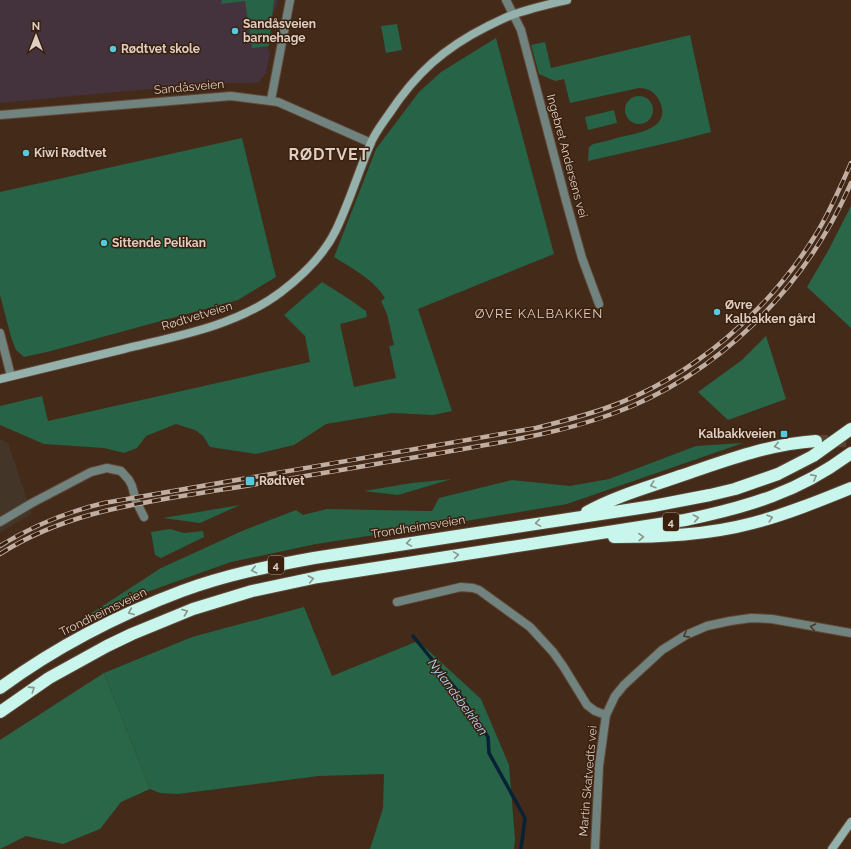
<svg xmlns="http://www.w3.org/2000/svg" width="851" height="849" font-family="Raleway,sans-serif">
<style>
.commercial{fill:#433628}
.education{fill:#44323c}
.green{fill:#276346}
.forest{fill:#2a6749}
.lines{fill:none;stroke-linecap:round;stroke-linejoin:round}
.stream{stroke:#082235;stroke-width:3.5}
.highway-tunnel{stroke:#5b4332;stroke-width:12;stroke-dasharray:12 6;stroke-linecap:butt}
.street-casing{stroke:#604838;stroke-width:10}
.secondary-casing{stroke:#604838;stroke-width:10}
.highway-casing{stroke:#604838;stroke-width:14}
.street{stroke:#71837f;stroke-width:8}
.secondary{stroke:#94b1ab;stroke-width:8}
.highway{stroke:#c8f5ec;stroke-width:12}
.rail-casing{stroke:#c1aea2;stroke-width:4.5}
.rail{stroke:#39200f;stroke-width:3;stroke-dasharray:9;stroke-linecap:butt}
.oneway{stroke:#889589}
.oneway2{stroke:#47392b}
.poi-dot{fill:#55cadf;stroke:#39200f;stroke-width:1.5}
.labels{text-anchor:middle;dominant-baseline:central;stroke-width:3;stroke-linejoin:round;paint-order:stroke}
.shield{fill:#39200f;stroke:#ad9a8d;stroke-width:1}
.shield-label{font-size:11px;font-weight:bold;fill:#dfcec3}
.poi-label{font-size:12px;font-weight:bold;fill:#dfcec3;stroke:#39200f;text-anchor:start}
.street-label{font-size:12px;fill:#dfcec3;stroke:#39200f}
.neighbourhood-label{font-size:13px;letter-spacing:1px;fill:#dfcec3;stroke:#39200f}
.water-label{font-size:13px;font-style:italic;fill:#afd9fc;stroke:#39200f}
.district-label{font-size:16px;font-weight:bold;letter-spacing:1px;fill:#dfcec3;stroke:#39200f}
</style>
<rect width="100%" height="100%" fill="#442a19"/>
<!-- commercial -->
<path class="commercial" d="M0,439L8,443L32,514L0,532Z"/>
<!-- education -->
<path class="education" d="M0,0H278L276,8L270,17L268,25L270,38L268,48L270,53L266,73L259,82L252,83H213L0,103Z"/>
<!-- green -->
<path class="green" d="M222,0H274L269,46L252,48L245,1L221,4Z
M397,24L402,50L386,53L381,26Z
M690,35L711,132L676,141L588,161L589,147L593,144C602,142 611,140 620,137C639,133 673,128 659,100C655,92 648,88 639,88L570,103L564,79L555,81L539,74L531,45L545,42L551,68Z
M496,38L554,254L418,309L452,411L433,415L392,413L326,424L294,445L256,454L210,447L203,436L195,430L176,424L146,436L137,448L124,453L104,448L44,444L0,425V406L42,396L48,421L310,362L305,336L284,315L322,282L349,299L366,311L367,317L340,324L354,387L396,378L389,346L394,345L387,314L381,301L385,298C373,279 353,269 334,257L376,149L419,92L441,72Z
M625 110a14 14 0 1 1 28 0a14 14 0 1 1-28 0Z
M614,110L617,123L588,130L585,117Z
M242,138L276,277L238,300L51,351L24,357L16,350L11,337L0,295V192Z
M743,443L567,504L460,522L316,544L231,562L144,593L61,633L161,568L242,531L296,510L303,515L327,509L428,511H432L439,498L512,480L570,486L609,479L696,446Z
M452,479L398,495L364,491L412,483Z
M240,505L200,523L163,518Z
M170,529L184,533L203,531L204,537L161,558L155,555L151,532Z
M304,607L332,676L418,641L481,699L509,765L515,839L514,849H370L383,808L384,774L319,776L178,794L160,793L150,789L104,673L192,637Z"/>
<!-- forest -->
<path class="forest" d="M851,206V328L807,287L828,251Z
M766,336L786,399L728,420L698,392L742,360Z
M104,673L150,789L121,802L100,829L63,844L26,836L0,849V740Z"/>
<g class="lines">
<!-- stream -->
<path class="stream" d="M413,636L456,689L488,737L489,753L525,818L521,849"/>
<!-- highway-tunnel -->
<path class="highway-tunnel" d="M816,441H851"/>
<defs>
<path id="street" d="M506,0L521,30L566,201L582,258L599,304
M271,100L290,0
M0,115L231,96L278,102L371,143
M0,333L11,376
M0,522L32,503L91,472L107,468L121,471L129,480L132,486L136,501L144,517
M397,602L461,587L473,588L479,590L530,627L553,652L563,666L587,705L595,711L606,715
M595,849L599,766L606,715L615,696L624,685L662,650L686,635L707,626L730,621L751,618L772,619L851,633"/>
<path id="secondary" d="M0,379C41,369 83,359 124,349C177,336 236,326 281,292C302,276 324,255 336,230C349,203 358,173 370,145C374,134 382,124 389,114C416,73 444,48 488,26C497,22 505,17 515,14C532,8 550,4 567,0
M832,849L851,822"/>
<path id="highway" d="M587,512C616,496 649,487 680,476C725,461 768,444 816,441
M614,537C660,537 708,535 753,523C787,514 819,501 851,488
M0,688C56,647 118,615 182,591C225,575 270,566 314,558L653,506L710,495L735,489L778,474L813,456L851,429
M0,712L49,678L107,646L132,634L193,609L252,591L318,577L685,520C748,507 799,492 851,453"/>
</defs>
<!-- street casing -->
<use href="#street" class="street-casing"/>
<!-- secondary casing -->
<use href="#secondary" class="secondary-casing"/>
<!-- highway casing -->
<use href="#highway" class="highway-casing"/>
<!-- street -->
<use href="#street" class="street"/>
<!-- secondary -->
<use href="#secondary" class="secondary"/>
<!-- highway -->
<use href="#highway" class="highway"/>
<defs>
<path id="rail" d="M0,546C32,526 67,512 104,503L536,428C560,422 583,416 606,408C694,377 770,310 818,231C831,209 841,186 851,163
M0,554C67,511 142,503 219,490C291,479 363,466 435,454C494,443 555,435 612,414C719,375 806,287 851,183"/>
</defs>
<!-- rail casing -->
<use href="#rail" class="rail-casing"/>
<!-- rail -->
<use href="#rail" class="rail"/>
</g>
<!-- one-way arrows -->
<defs><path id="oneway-chevron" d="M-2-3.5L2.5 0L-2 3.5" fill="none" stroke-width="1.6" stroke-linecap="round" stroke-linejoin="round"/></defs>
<g class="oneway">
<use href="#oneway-chevron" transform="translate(777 446) rotate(168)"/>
<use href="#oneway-chevron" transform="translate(814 477) rotate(-29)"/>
<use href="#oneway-chevron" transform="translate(653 485) rotate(161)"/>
<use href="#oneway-chevron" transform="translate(696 518) rotate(-12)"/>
<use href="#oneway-chevron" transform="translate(770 518) rotate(-16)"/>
<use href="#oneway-chevron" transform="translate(538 523) rotate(171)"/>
<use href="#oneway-chevron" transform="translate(641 537) rotate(-2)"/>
<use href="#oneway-chevron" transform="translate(409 543) rotate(171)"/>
<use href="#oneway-chevron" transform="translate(456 555) rotate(-9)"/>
<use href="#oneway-chevron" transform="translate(254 570) rotate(167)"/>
<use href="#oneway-chevron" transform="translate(311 579) rotate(-11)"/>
<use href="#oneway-chevron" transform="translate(131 612) rotate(157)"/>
<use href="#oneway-chevron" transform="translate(185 612) rotate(-21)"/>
<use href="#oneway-chevron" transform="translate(32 689) rotate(-33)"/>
</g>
<g class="oneway2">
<use href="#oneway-chevron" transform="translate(813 627) rotate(-169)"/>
<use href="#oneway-chevron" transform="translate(686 635) rotate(152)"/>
</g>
<!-- markers -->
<g class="poi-dot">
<circle cx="235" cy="31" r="4"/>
<circle cx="113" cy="49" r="4"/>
<circle cx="26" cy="153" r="4"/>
<circle cx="104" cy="243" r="4"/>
<circle cx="717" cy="312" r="4"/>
<rect x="780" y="430" width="8" height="8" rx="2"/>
<rect x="245" y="476" width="10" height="10" rx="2"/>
</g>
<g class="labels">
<!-- shield labels -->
<g class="shield">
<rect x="663" y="513" width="16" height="18" rx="3"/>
<rect x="268" y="556" width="16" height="18" rx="3"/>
</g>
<g class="shield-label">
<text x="671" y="522">4</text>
<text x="276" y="565">4</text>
</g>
<!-- poi labels -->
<g class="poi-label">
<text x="243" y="24">Sandåsveien<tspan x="243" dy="14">barnehage</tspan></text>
<text x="121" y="49">Rødtvet skole</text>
<text x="34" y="153">Kiwi Rødtvet</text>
<text x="112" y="243">Sittende Pelikan</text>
<text x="725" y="305">Øvre<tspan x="725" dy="14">Kalbakken gård</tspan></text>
<text x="776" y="434" text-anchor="end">Kalbakkveien</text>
<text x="259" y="481">Rødtvet</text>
</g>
<!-- street labels -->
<g class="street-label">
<text transform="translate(189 87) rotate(-5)">Sandåsveien</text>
<text transform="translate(567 156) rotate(75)">Ingebret Andersens vei</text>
<text transform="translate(197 316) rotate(-17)">Rødtvetveien</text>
<text transform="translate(418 527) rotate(-9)">Trondheimsveien</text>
<text transform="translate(103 612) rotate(-26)">Trondheimsveien</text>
<text transform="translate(588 781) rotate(-85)">Martin Skatvedts vei</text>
</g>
<!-- neighbourhood labels -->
<g class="neighbourhood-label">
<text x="539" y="313">ØVRE KALBAKKEN</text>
</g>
<!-- water labels -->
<g class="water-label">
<text transform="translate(458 697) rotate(54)">Nylandsbekken</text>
</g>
<!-- district labels -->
<g class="district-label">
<text x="329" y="154">RØDTVET</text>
</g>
</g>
<!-- north arrow -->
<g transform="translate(36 36)" stroke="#39200f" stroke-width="3" paint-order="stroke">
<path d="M0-3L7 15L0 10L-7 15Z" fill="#dfcec3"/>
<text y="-6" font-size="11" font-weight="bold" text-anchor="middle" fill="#dfcec3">N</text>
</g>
</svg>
